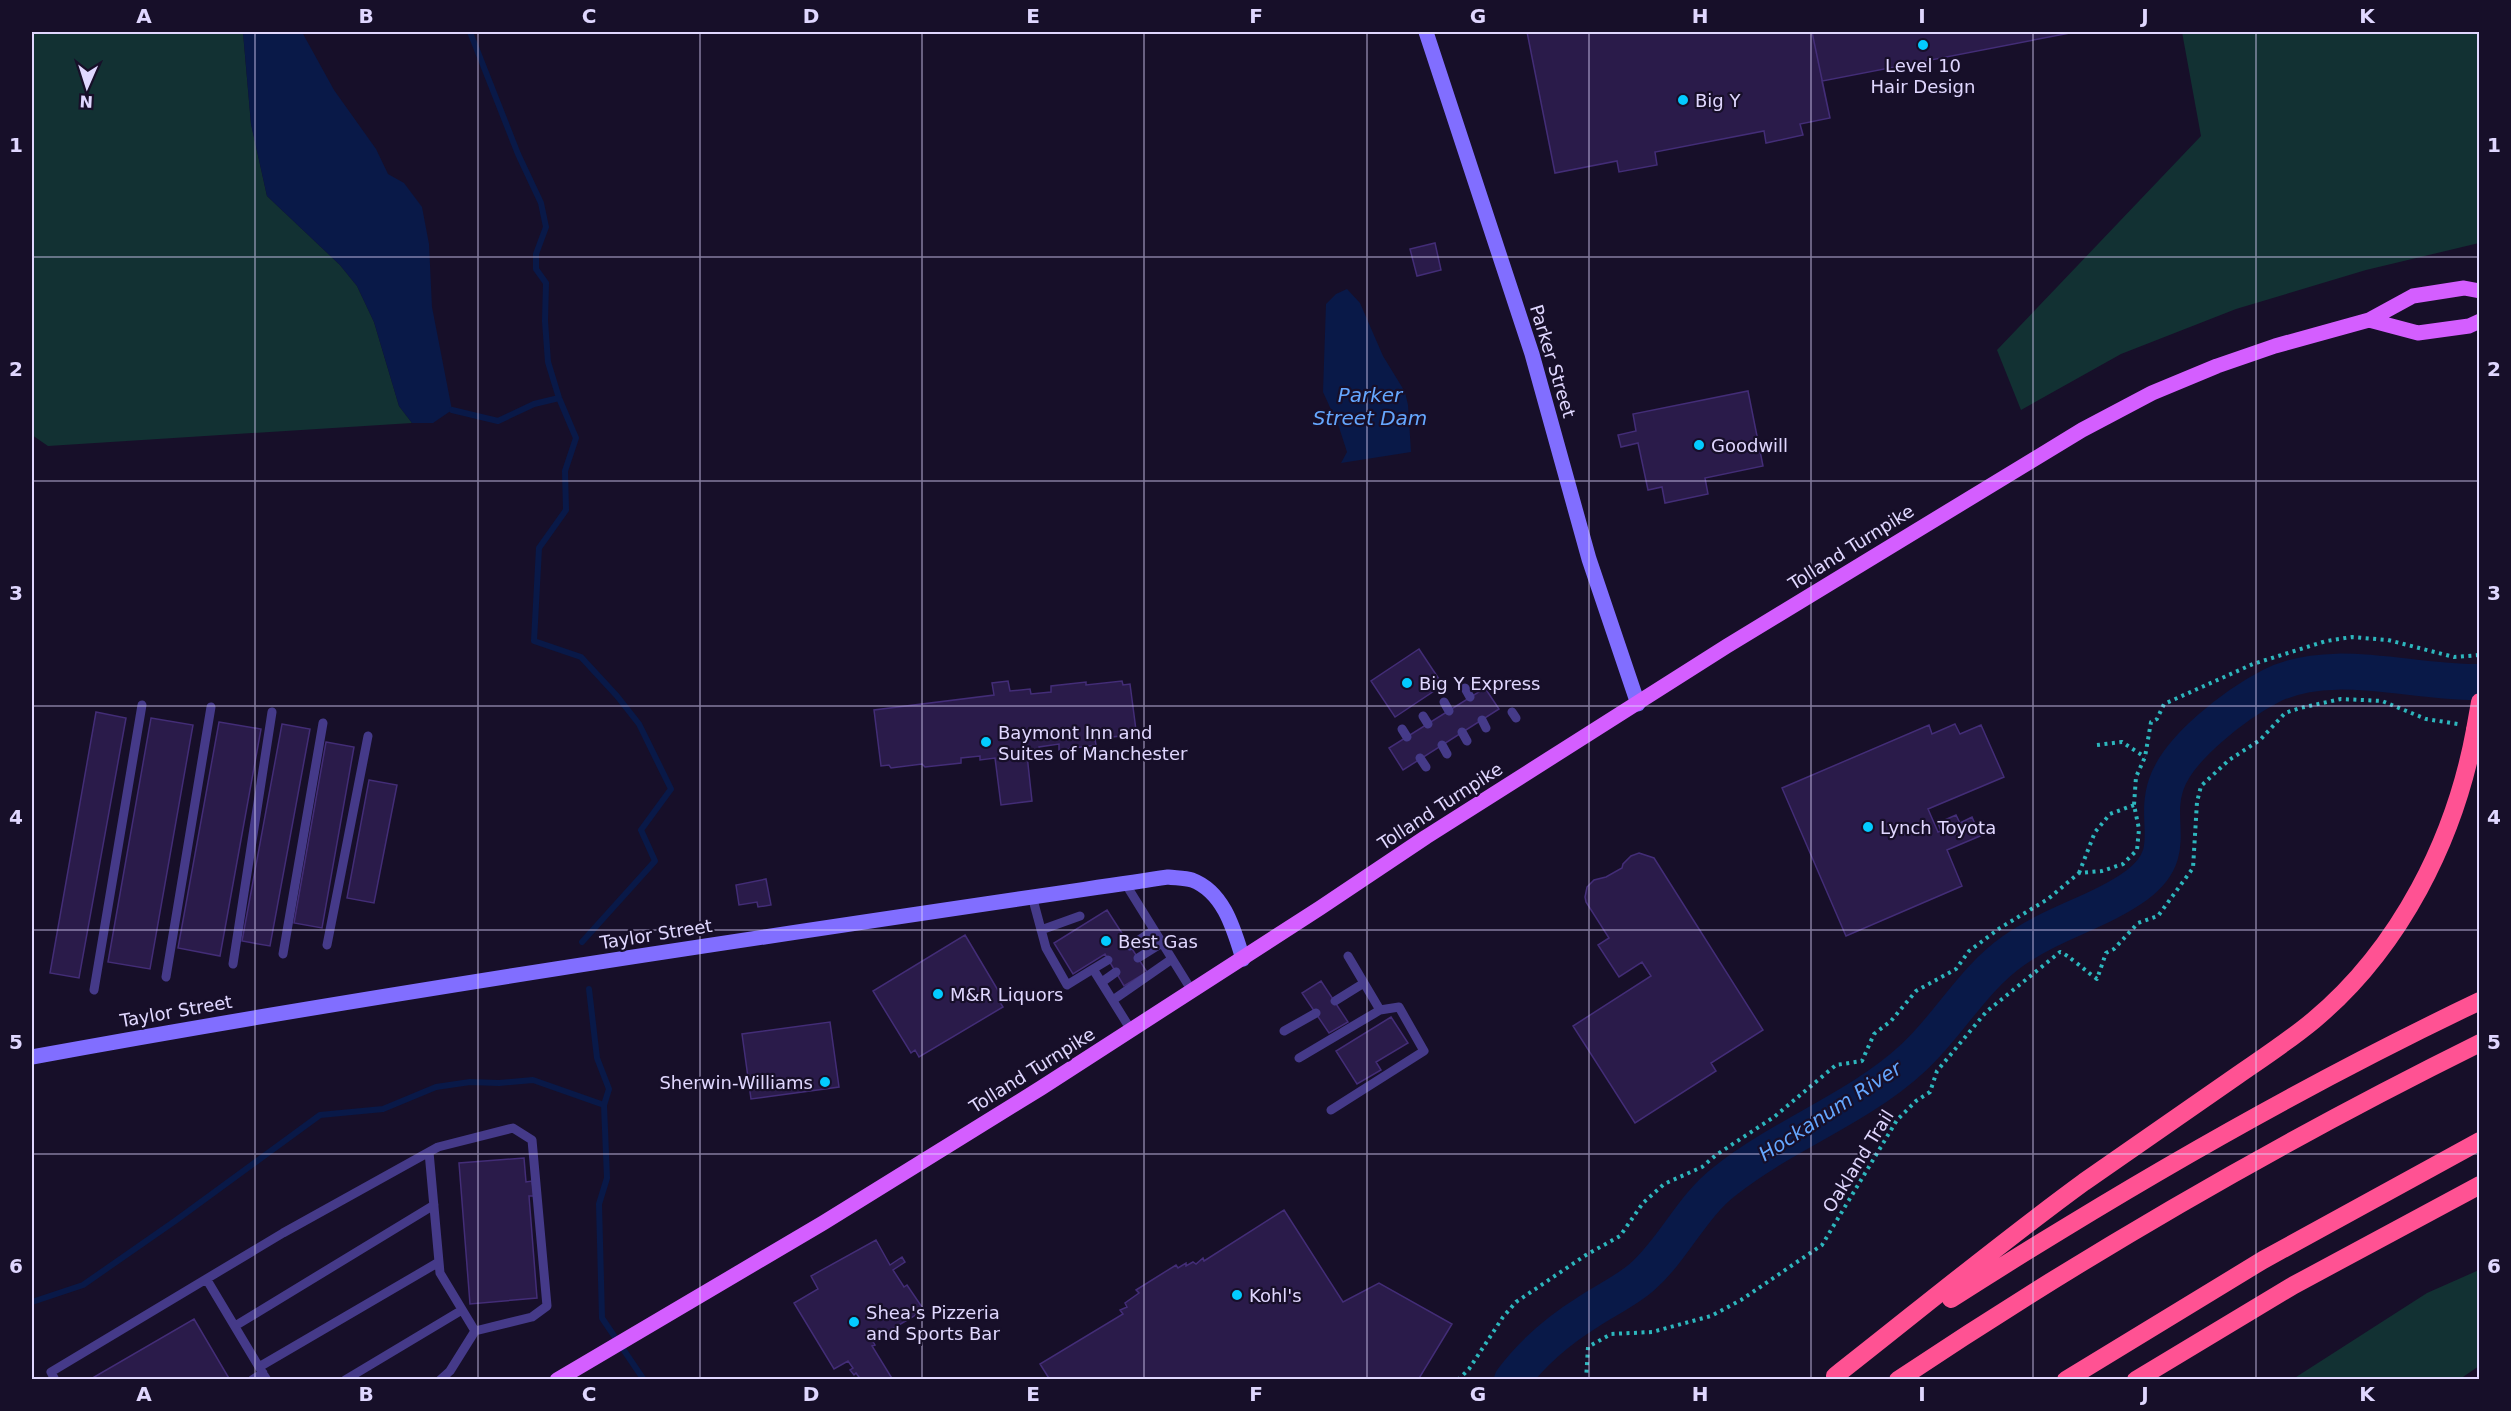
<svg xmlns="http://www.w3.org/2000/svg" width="2511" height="1411" font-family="'DejaVu Sans',sans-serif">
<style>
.green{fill:#123133}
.water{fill:#091948}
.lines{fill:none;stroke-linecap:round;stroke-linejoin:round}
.stream{stroke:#091948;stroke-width:6}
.river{stroke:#091948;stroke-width:36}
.building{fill:#2a1b4a;stroke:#432d77;stroke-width:1.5}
.path{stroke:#2db6bd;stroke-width:4;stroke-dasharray:3 4.5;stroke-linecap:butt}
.lane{stroke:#453a89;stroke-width:9}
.secondary{stroke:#816eff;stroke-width:15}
.primary{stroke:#d45eff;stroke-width:15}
.highway{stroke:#ff5293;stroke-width:18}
.highway-bridge{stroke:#ff5293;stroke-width:18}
.grid{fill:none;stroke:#e0d7ff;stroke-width:1.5;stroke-opacity:0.55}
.poi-dot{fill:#03cbff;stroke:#170f29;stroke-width:2}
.labels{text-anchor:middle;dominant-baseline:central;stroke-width:4.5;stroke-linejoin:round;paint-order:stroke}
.poi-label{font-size:18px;fill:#e0d7ff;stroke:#170f29;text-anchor:start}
.street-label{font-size:18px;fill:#e0d7ff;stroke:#170f29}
.water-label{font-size:20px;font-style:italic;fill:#65a7ff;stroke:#170f29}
.neatline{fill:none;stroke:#e0d7ff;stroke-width:2}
.grid-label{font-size:20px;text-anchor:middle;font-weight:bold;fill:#e0d7ff}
</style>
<rect width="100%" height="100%" fill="#170f29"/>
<!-- green -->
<path class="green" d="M32,32H243L251,124L267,196L340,265L357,286L374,322L399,406L412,423L48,446L32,435Z
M2182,32H2479V243L2366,270L2236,309L2121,354L2021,410L1997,350L2201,136Z
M2479,1270V1366L2460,1379H2293L2427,1293Z"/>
<!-- water -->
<path class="water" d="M243,32H302L334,90L376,149L388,174L404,183L422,207L429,244L432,307L452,410L433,423H412L399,406L374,322L357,286L340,265L267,196L251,124Z
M1347,289L1360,303L1383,356L1405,392L1408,405L1411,452L1341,463L1347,452L1339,427L1323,392L1326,304L1336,294Z"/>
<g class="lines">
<!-- stream -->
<path class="stream" d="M470,32L518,154L541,203L546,227L536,254V269L546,283L545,321L548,362L559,398L576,438L565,471L566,510L539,548L534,641L581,657L617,696L639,724L671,789L641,830L655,861L582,942
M452,410L498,421L534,404L559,398
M589,989L597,1058L609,1089L604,1105
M32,1302L83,1285L175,1221L320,1115L383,1109L436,1087L470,1082L499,1083L533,1080L604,1105L607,1178L599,1204L602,1318L644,1380"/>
<!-- river -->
<path class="river" d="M1512,1380C1533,1352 1559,1330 1588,1312C1606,1300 1626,1291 1642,1277C1674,1249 1691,1207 1725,1181C1784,1134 1858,1109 1913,1058C1949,1025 1972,980 2013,951C2052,923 2100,912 2137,885C2180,853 2153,824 2166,785C2178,748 2236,704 2271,686C2332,655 2414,684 2480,682"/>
</g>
<!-- building -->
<path class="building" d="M1527,32H2075L1822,81L1830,118L1800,124L1803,135L1766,143L1764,131L1655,152L1657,165L1619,172L1617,161L1555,173Z
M1527,32H1812L1830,118L1800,124L1803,135L1766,143L1764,131L1655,152L1657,165L1619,172L1617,161L1555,173Z
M1435,243L1441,270L1417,276L1410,249Z
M1748,391L1763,466L1705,478L1708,494L1665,503L1662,487L1648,490L1638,443L1621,447L1618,435L1636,431L1633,414Z
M1419,649L1443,685L1395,717L1371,681Z
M1008,681L1010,691L1030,689L1031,694L1051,692V686L1086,682V685L1122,681L1123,685L1130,684L1136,730L1129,731V735L1095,739L1096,745L1059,750V744L1039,747L1040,753L1027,755L1032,801L1001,805L995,758L980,760V756L961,758V763L925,767L922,764L891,768L889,765L881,766L874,710L994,695L992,683Z
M1485,688L1499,709L1403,770L1389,748Z
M96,712L126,718L79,978L50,973Z
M151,718L193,725L150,969L108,962Z
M219,722L261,729L220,956L178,948Z
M282,724L310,729L270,946L242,941Z
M1955,724L1960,734L1981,725L2004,777L1928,809L1938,832L1941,831L1938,823L1956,815L1960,823L1972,817L1980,836L1947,850L1962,886L1846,936L1782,788L1929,725L1932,734Z
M326,742L354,747L322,928L294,923Z
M369,780L397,785L374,903L347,898Z
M1639,853L1654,858L1763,1030L1711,1063L1716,1071L1635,1123L1573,1026L1651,976L1642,962L1619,977L1598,945L1609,938L1586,902L1585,897L1587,887L1594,880L1606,877L1622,868L1623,864L1631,856Z
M766,879L771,905L758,907L757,902L739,905L736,885Z
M1107,910L1147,972L1124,986L1105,954L1073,974L1054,943Z
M965,935L1002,997L998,999L1003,1007L919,1057L915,1050L911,1053L873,991Z
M1321,981L1348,1022L1329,1033L1302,993Z
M1391,1017L1408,1043L1376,1062L1381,1070L1357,1084L1336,1051Z
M830,1022L839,1087L751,1099L742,1034Z
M524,1158L526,1182L532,1181L534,1196H529L537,1298L470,1304L459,1163Z
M1284,1210L1343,1302L1379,1283L1452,1324L1418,1380H1050L1040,1364L1123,1314L1120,1310L1127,1307L1125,1303L1139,1293L1136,1290L1176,1265L1178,1268L1186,1263V1266L1193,1262L1196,1264L1203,1258L1204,1261Z
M876,1240L890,1265L902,1257L905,1262L893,1270L904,1287L907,1285L924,1310L879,1337L878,1335L871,1338L875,1345L872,1346L893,1380H861L856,1373L854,1375L850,1370L853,1368L848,1361L834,1369L794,1303L818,1289L811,1276Z
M194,1319L230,1380H89Z"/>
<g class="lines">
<!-- path -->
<path class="path" d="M2097,745L2122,742L2145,757
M2079,873L2095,832L2110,814L2134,805
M1458,1380L1469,1369L1503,1317L1516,1302L1586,1255L1620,1236L1643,1203L1664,1184L1702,1167L1716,1155L1774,1117L1836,1065L1862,1061L1874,1034L1891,1021L1916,991L1956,969L1969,951L2000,928L2048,899L2079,873L2102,871L2123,864L2137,850L2139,829L2134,805L2136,777L2145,757L2151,722L2157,719L2164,704L2253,664L2326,641L2352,637L2388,640L2454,657L2480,655
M1586,1380L1588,1347L1611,1334L1652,1332L1711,1316L1741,1300L1822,1245L1897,1120L1916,1101L1930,1092L1937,1071L1986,1012L2060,952C2066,953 2088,973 2097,979L2106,953L2114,949L2138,923L2158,916L2193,868L2197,802L2201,786L2229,760L2260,740L2285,713L2300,708L2341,699L2382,701L2426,719L2458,724"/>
<!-- lane -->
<path class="lane" d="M1465,688L1470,697
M1444,702L1449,711
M1512,712L1516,718
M1423,716L1428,724
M1482,720L1486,728
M1402,729L1407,737
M1462,732L1467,741
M1442,745L1447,754
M1420,758L1426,767
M1125,883L1192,991
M1032,896L1046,948L1067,985L1093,969L1131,1030
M1041,930L1080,916
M327,945L368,736
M1130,946L1154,930
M283,954L323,723
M1138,958L1162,943
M233,964L272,712
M1093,969L1108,960
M166,977L211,707
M1102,982L1116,972
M94,990L142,705
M1113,1000L1172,959
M1335,1001L1364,983
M1284,1031L1316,1013
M1299,1058L1380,1010
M1331,1110L1424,1051L1399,1007L1380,1010L1348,956
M429,1152L440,1273L475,1331
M207,1280L259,1367L439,1262
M235,1326L434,1205
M259,1367L267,1380
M55,1380L51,1372L283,1233L429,1152L438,1147L513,1128L532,1140L547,1306L532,1317L475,1331L450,1371L440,1380
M252,1380L263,1373
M345,1380L462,1310"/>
<!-- secondary -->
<path class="secondary" d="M1426,32L1532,354L1589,559L1638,704
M32,1057C409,988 789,933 1168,877C1175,878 1185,878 1192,880C1224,892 1234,930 1243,959"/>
<!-- primary -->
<path class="primary" d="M2369,320L2418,333L2469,326L2480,321
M557,1380L823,1223L1041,1088L1320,908L1426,837L1727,646L2082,430L2152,393L2217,366L2275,346L2369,320L2413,296L2464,288L2480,291"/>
<!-- highway -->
<path class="highway" d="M1951,1299C2121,1190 2297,1088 2480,1001
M1835,1376C1918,1311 1999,1244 2084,1182C2135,1146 2187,1111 2238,1075C2264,1057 2290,1040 2314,1020C2400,948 2455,839 2475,730
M1898,1380C2085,1255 2278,1143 2480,1043
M2066,1380L2263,1260L2480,1141
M2136,1380L2294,1285L2480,1185"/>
<!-- highway-bridge -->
<path class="highway-bridge" d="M2475,730L2480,702"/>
</g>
<!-- grid -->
<path class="grid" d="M255,32V1380M478,32V1380M700,32V1380M922,32V1380M1144,32V1380M1367,32V1380M1589,32V1380M1811,32V1380M2033,32V1380M2256,32V1380M32,257H2480M32,481H2480M32,706H2480M32,930H2480M32,1154H2480"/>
<!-- markers -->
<g class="poi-dot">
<circle cx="1923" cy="45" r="6"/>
<circle cx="1683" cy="100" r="6"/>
<circle cx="1699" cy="445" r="6"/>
<circle cx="1407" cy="683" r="6"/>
<circle cx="986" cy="742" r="6"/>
<circle cx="1868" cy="827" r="6"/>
<circle cx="1106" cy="941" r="6"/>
<circle cx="938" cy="994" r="6"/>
<circle cx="825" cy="1082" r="6"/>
<circle cx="1237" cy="1295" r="6"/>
<circle cx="854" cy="1322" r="6"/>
</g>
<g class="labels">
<!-- poi labels -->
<g class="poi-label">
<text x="1923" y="65" text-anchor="middle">Level 10<tspan x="1923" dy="21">Hair Design</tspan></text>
<text x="1695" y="100">Big Y</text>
<text x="1711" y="445">Goodwill</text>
<text x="1419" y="683">Big Y Express</text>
<text x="998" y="732">Baymont Inn and<tspan x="998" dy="21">Suites of Manchester</tspan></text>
<text x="1880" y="827">Lynch Toyota</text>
<text x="1118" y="941">Best Gas</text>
<text x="950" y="994">M&amp;R Liquors</text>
<text x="813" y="1082" text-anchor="end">Sherwin-Williams</text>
<text x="1249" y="1295">Kohl's</text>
<text x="866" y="1312">Shea's Pizzeria<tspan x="866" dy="21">and Sports Bar</tspan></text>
</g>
<!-- street labels -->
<g class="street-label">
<text transform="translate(1553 361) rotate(73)">Parker Street</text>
<text transform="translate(1851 547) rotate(-32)">Tolland Turnpike</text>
<text transform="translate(1440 806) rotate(-33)">Tolland Turnpike</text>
<text transform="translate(656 934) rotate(-9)">Taylor Street</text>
<text transform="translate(176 1011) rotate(-10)">Taylor Street</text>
<text transform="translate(1032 1070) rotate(-32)">Tolland Turnpike</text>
<text transform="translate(1858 1161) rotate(-58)">Oakland Trail</text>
</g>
<!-- water labels -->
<g class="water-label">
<text x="1370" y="395">Parker<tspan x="1370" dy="23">Street Dam</tspan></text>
<text transform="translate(1830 1111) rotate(-33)">Hockanum River</text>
</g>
</g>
<!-- border -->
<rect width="2511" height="1411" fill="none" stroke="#170f29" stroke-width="66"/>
<!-- north arrow -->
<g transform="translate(87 87) rotate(183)" stroke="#170f29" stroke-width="4.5" paint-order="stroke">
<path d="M0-4.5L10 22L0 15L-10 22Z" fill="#e0d7ff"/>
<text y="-9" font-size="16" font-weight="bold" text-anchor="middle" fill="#e0d7ff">N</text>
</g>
<rect x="33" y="33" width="2445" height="1345" class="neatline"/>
<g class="grid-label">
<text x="144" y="23">A</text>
<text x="366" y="23">B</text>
<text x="589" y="23">C</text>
<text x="811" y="23">D</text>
<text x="1033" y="23">E</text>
<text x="1256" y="23">F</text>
<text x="1478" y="23">G</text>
<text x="1700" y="23">H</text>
<text x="1922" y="23">I</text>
<text x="2145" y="23">J</text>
<text x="2367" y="23">K</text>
<text x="16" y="152">1</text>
<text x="2494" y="152">1</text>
<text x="16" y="376">2</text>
<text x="2494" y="376">2</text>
<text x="16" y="600">3</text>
<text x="2494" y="600">3</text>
<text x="16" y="824">4</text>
<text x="2494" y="824">4</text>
<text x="16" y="1049">5</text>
<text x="2494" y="1049">5</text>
<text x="16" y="1273">6</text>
<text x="2494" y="1273">6</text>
<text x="144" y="1401">A</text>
<text x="366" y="1401">B</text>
<text x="589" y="1401">C</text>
<text x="811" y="1401">D</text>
<text x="1033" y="1401">E</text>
<text x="1256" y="1401">F</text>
<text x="1478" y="1401">G</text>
<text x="1700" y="1401">H</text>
<text x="1922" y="1401">I</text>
<text x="2145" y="1401">J</text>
<text x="2367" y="1401">K</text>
</g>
</svg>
